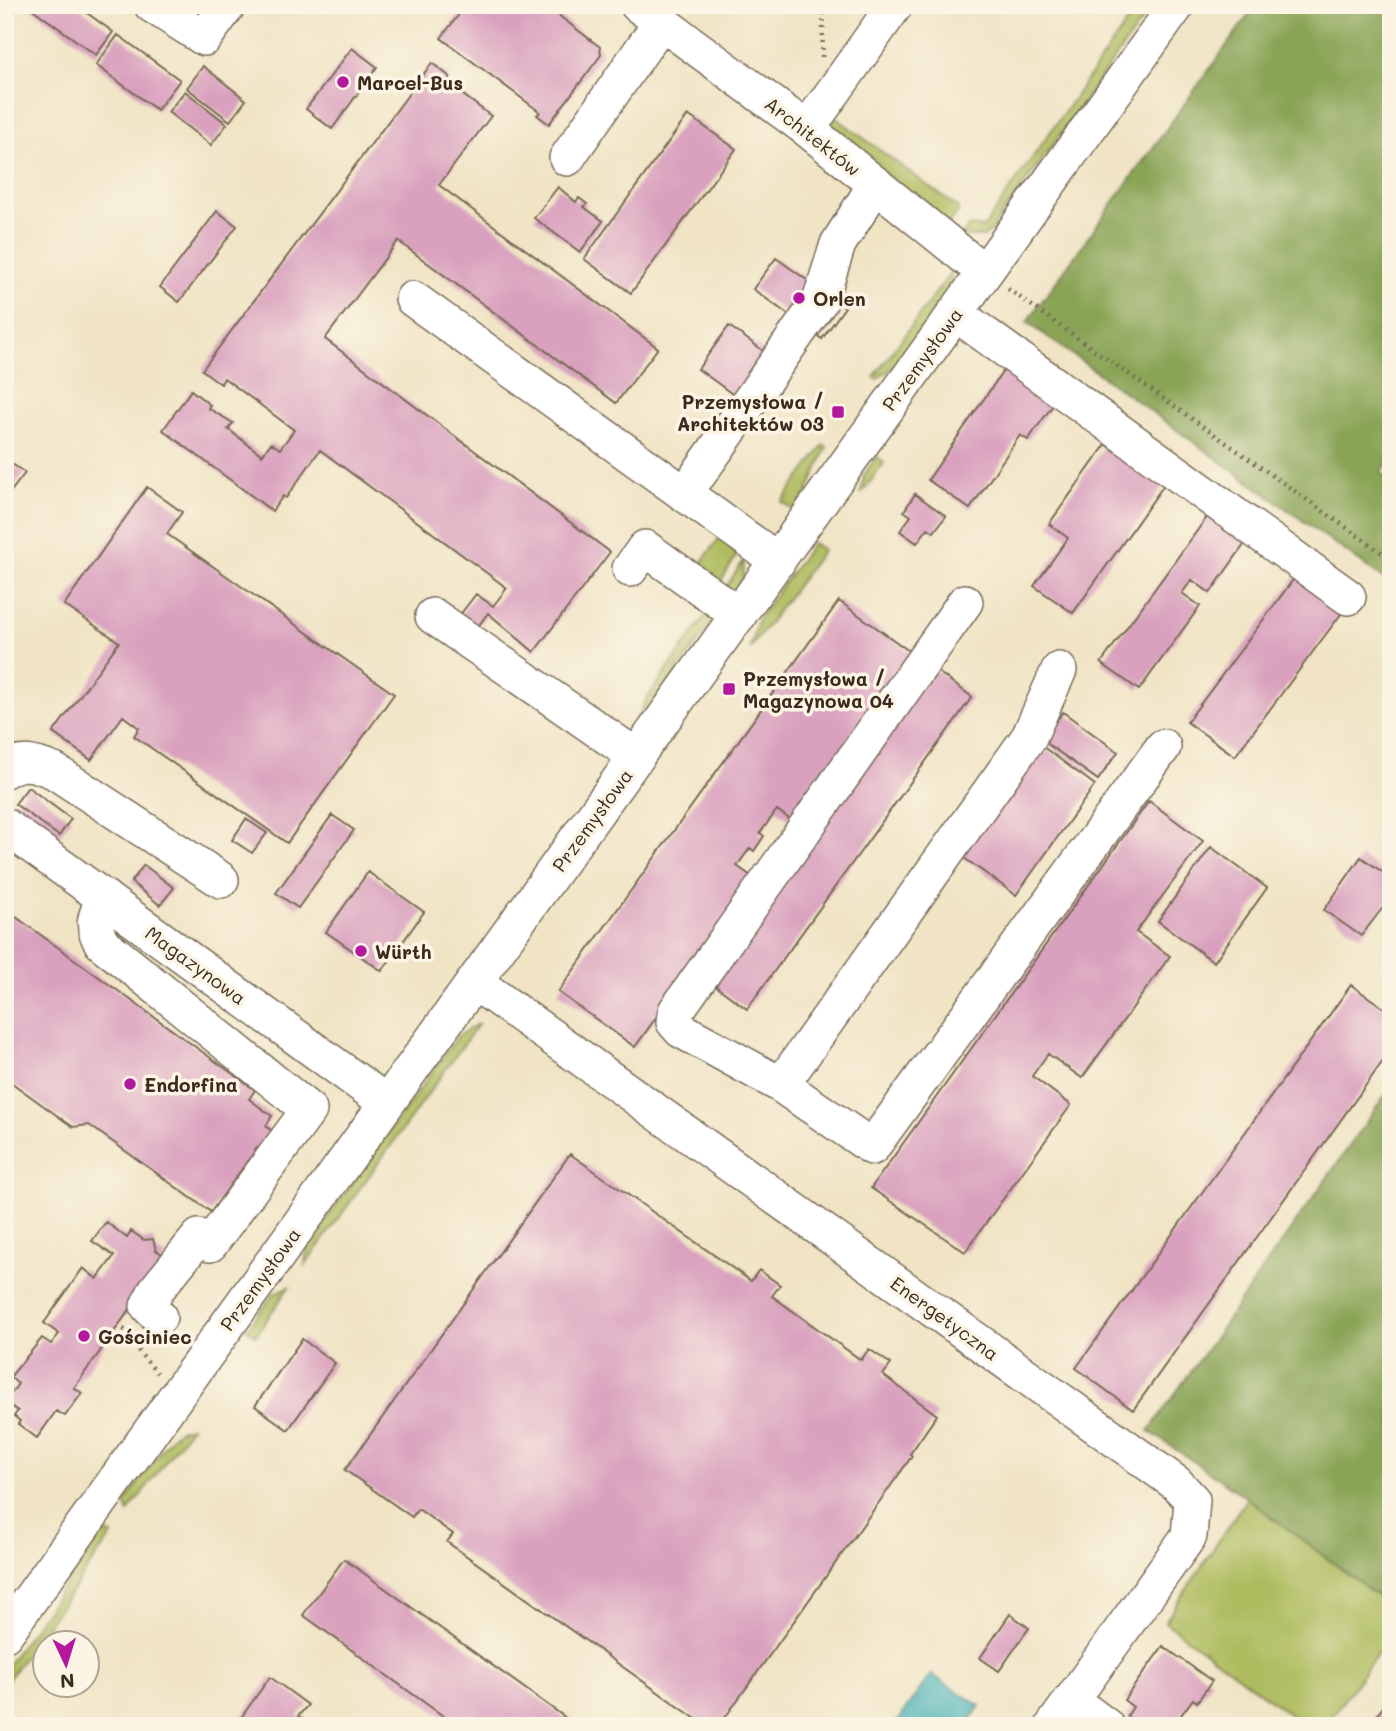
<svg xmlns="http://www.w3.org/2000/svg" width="1396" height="1731" font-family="Mali,sans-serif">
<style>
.green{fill:#aebc5f;stroke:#74733e;stroke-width:2}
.forest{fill:#8aa456;stroke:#62673a;stroke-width:2}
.water{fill:#3cadb3;stroke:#3c6c68;stroke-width:2}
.building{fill:#d9a1be}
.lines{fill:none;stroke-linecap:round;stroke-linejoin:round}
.minor-casing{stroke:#7a6b58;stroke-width:38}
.path{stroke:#7a6b58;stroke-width:4.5;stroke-dasharray:2 5;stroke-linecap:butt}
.minor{stroke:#fff;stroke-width:35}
.poi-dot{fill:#b5179e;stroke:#fcf5e5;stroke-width:2.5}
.labels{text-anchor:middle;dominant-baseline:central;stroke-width:7;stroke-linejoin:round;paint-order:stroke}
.poi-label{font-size:19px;font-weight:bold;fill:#3b2a1e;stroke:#fcf5e5;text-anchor:start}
.street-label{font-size:19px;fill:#3b2a1e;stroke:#fcf5e5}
</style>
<rect width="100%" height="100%" fill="#fcf5e5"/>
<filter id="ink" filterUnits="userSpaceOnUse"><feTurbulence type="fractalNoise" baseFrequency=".0143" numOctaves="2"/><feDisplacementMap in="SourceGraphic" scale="14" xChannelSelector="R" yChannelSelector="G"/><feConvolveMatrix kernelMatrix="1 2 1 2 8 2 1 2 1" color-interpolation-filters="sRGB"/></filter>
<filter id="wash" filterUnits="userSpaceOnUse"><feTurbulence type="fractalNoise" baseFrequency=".00686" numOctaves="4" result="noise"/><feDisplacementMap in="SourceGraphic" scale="28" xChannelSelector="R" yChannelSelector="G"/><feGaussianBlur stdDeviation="1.57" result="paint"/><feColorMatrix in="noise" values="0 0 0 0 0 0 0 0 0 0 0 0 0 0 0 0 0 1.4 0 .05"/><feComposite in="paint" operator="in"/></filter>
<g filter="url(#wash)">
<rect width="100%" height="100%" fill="#f0e4c5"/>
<!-- green -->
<path class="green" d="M1139,5H1153L994,226L996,228L983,237L961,236L969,226L984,227Z
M831,114L958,208V213L947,226L832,131Z
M951,272V290L902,360L877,379L874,377Z
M824,445L827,447L808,491L794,510L782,502Z
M877,456L884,463L861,494L864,475Z
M721,536L739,551L718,587L696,570Z
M813,543L823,550L750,649L759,617Z
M744,560L743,577L736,590L723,592Z
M712,607L714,621L633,730L646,700Z
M479,1023L305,1265L307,1246L458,1036Z
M289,1287L256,1335L247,1329L274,1293Z
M191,1427L128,1512L125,1502L171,1437L179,1430Z
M1247,1498L1391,1606V1635L1325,1726H1305L1165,1622Z
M103,1532L112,1535L5,1684V1668Z"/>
<!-- forest -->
<path class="forest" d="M1256,5H1391V457L1381,473L1391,480V584L1027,322Z
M1391,1087V1606L1247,1498L1149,1431Z"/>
<!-- water -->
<path class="water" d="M931,1674L980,1706L966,1726H894Z"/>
<g id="blocks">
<!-- building -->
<path class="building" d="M27,5H76L113,32L96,55Z
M180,5H214L202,22Z
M466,5H545L600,47L601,55L549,124L537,115L540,112L441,38Z
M118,35L180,80L157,110L96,65Z
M352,48L377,67L332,129L306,109Z
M432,63L450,77L446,82L491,116L439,185L658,348L616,403L398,241L325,339L610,552L534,652L488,613L476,629L459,616L476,594L493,606L507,588L320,450L286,498L283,496L272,511L163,430L191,390L210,405L208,408L233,423L228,429L262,455L271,443L280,449L294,430L224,378L221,384L202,370Z
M203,66L246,100L230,121L187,88Z
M185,91L227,124L211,145L168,112Z
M688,115L736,149L631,293L584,259Z
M558,187L576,202L579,198L587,204L584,207L603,221L580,252L534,218Z
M217,211L237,226L179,302L160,287Z
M776,258L845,307L822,339L753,289Z
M729,326L769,355L738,398L698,369Z
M1006,367L1055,402L1028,440L1020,435L970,509L928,480Z
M1109,440L1166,482L1073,613L1034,586L1068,538L1049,524Z
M5,459L25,473L5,499Z
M147,487L182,512L167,534L394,694L287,843L134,736L139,728L123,716L91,760L53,733L119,642L64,605Z
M915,494L946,516L934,532L928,528L917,543L900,531L911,516L904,511Z
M1210,513L1246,542L1210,593L1192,580L1182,593L1200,606L1139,690L1101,663Z
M1296,576L1344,610L1235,756L1187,722Z
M839,601L916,656L795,823L777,810L760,833L764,836L754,851L750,848L737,866L755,879L635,1047L558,992Z
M934,669L972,697L747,1009L709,981Z
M1063,712L1118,752L1098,780L1042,740Z
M1039,744L1095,785L1016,895L960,855Z
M28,787L71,819L59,836L15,804Z
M1149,801L1203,841L1136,932L1170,956L1082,1078L1048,1054L1032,1076L1071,1105L965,1252L871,1188Z
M332,815L354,830L298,908L276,893Z
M246,819L267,833L252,853L232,840Z
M1211,847L1267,888L1214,962L1158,921Z
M1361,857L1391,878V897L1361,936L1324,910Z
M144,865L174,888L160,905L131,882Z
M368,872L424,912L382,971L326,932Z
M5,909L255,1090L249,1099L272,1116L266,1126L274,1133L261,1152L257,1148L211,1212L89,1125L73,1127L5,1078Z
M1351,985L1391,1013V1050L1133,1410L1076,1368Z
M570,1154L751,1281L759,1270L780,1285L772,1296L861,1360L869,1349L891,1364L883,1375L937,1415L910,1454L912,1456L719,1726H706L447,1542L453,1534L418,1509L412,1517L345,1470Z
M106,1222L127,1238L131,1231L144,1240L153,1239L156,1250L167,1257L74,1388L82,1393L65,1416L56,1411L37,1438L18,1424L20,1421L14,1416L18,1411L5,1402L18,1384L10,1377L42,1338L51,1344L59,1334L44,1323L83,1268L97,1279L114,1256L92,1241Z
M302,1339L335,1363L288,1430L255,1406Z
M344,1559L577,1726H457L303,1615Z
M1010,1614L1029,1628L999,1671L980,1658Z
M1163,1646L1212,1681L1197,1702L1193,1699L1173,1726H1141L1127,1716L1133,1707L1124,1700Z
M270,1677L308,1705L298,1716L312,1726H235Z
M1391,1696V1726H1369Z"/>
</g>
</g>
<g filter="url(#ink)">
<use href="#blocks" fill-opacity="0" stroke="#7a6b58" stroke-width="2"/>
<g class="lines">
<defs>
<path id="minor" d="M152,5L204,38L228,5
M638,5L807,129L984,272
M807,129L895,5
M567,158L661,22
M413,299L778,561
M955,313L1348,597
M698,475L820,301L838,244L876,184
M630,569L645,548L739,615
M965,602L676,1011L674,1022L681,1030L781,1085L872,1147L1163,747
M433,616L637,757
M5,770C22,758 36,764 54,771L221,880
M5,826L387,1103
M105,898C95,915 91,926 102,943L309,1110L210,1244
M476,983L1176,1483L1192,1500L1189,1536L1053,1726
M781,1085L1029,737L1059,670
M159,1317L148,1306L156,1290L199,1237
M5,1634L1177,5
M1071,1700L1106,1726"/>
</defs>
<!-- minor casing -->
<use href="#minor" class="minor-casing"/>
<!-- path -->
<path class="path" d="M822,57L824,5
M1008,289L1391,559
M117,1326L133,1334L139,1352L157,1373"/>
<!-- minor -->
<use href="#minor" class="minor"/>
</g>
</g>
<!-- markers -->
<g class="poi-dot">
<circle cx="343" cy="82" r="7"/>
<circle cx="799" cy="298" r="7"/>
<rect x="831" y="405" width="14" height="14" rx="3.5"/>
<rect x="722" y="682" width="14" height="14" rx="3.5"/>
<circle cx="361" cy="951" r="7"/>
<circle cx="130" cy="1084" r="7"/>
<circle cx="84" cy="1336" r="7"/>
</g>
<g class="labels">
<!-- poi labels -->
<g class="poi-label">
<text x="357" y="82">Marcel-Bus</text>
<text x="813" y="298">Orlen</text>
<text x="824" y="401" text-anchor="end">Przemysłowa /<tspan x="824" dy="22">Architektów 03</tspan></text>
<text x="743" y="678">Przemysłowa /<tspan x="743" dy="22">Magazynowa 04</tspan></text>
<text x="375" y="951">Würth</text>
<text x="144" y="1084">Endorfina</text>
<text x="98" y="1336">Gościniec</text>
</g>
<!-- street labels -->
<g class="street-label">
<text transform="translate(813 136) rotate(38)">Architektów</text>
<text transform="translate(922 359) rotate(-54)">Przemysłowa</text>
<text transform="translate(592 820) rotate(-54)">Przemysłowa</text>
<text transform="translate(196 965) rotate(36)">Magazynowa</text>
<text transform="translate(260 1279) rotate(-54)">Przemysłowa</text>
<text transform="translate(945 1318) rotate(36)">Energetyczna</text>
</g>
</g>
<!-- margin -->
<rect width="1396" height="1731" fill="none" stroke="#fcf5e5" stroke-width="28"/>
<!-- north arrow -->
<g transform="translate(66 1664) rotate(176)"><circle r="33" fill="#fcf5e5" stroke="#afa495" stroke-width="2"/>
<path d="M0-5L12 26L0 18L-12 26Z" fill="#b5179e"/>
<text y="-10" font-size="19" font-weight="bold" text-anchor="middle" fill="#3b2a1e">N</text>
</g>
</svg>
